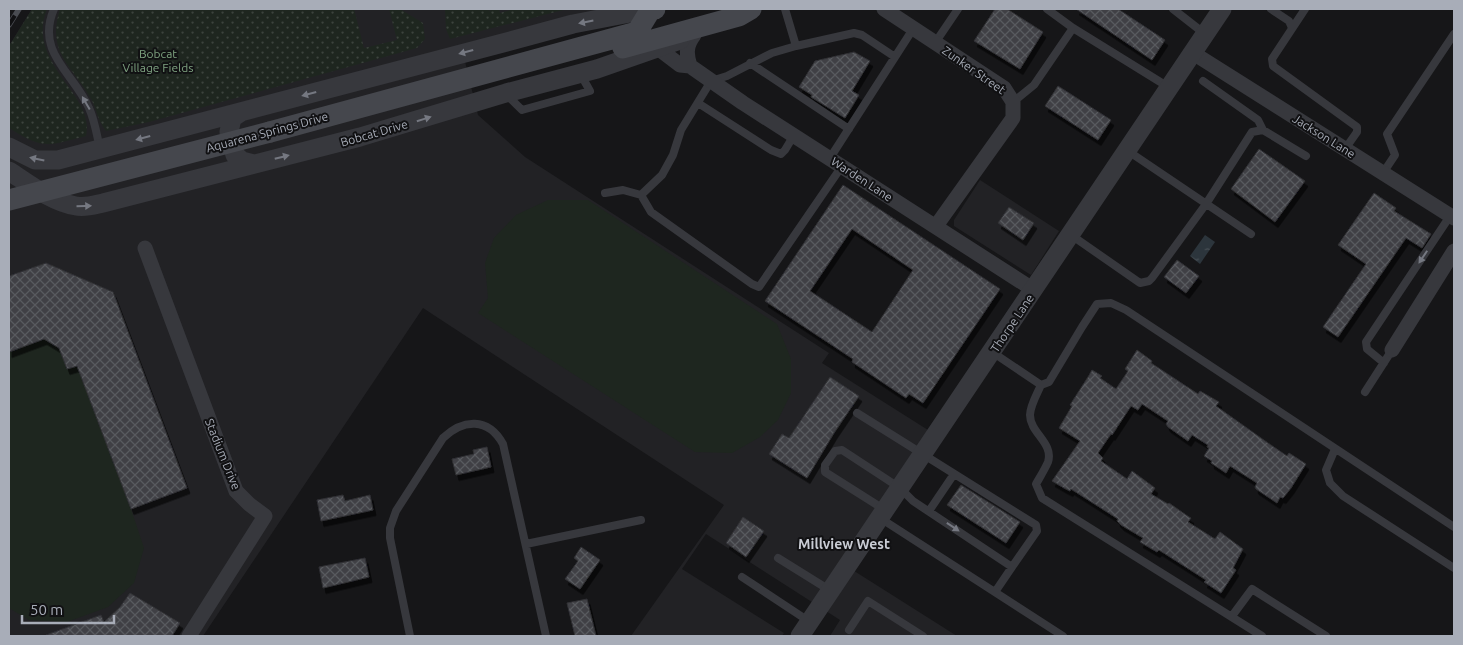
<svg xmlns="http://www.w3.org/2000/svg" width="1463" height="645" font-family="Ubuntu,sans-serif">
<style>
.built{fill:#222225}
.green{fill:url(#green-dots)}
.pitch{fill:#1e261f}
.water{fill:url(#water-ripples)}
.building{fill:url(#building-cross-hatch);stroke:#303034;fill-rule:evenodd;filter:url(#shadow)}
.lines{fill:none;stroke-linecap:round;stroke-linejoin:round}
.service{stroke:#37383d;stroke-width:8}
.minor{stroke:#37383d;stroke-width:15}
.tertiary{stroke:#37383d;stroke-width:19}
.secondary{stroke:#45474d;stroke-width:21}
.rail-casing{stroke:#4a4c52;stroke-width:5.5}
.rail{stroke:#111113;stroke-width:4;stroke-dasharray:11;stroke-linecap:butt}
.secondary-bridge{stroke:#45474d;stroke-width:21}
.oneway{fill:#757881}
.labels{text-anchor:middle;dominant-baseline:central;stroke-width:4;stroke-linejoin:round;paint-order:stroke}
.park-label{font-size:12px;fill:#7fa381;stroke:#111113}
.street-label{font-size:12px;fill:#a8adb8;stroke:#111113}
.neighbourhood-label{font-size:14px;font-weight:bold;fill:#c9ccd4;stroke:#111113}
</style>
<defs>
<pattern id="green-dots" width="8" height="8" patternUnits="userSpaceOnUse" patternTransform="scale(1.25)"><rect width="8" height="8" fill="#1e261f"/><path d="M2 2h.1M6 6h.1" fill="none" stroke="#3c433d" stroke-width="1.8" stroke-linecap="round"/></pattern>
<pattern id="water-ripples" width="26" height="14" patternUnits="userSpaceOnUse" patternTransform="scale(1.25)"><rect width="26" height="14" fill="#2c353c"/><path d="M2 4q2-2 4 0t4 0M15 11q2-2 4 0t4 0" fill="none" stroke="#485056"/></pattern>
<pattern id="building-cross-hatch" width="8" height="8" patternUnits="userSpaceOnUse" patternTransform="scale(1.25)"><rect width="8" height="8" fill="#404145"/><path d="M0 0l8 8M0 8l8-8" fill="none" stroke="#595a5e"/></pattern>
<filter id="shadow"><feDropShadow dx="3" dy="5.5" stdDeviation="0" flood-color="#0009"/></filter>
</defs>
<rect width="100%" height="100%" fill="#161618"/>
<!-- built -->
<path class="built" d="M32,9H617L461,45L478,115L525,157L829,353L822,363L928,430L840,562L957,636H830L840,620L706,534L682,569L784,633L782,636H631L724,505L423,308L203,636H9V46Z
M980,180L1059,231L1031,275L954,226V220Z"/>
<!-- green -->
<path class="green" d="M32,9H47C25,65 96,94 86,136C47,146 44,150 9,128V46Z
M60,9H354L364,48L397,40L389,9H400L423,23L425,39L417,48L149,122L106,131C98,121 97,110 91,99C72,65 46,53 60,9Z
M445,9H487L490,11L492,9H499L500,13L514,9H567L450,39L446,29Z"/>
<!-- pitch -->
<path class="pitch" d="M548,200H588L777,324L791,359V393L778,420L760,437L732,453L695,452L478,313L488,298L485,263L494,238L516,215Z
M46,263L113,292L187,488L131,509L144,548L134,583L108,607L67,622L29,620L9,608V276Z"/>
<!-- water -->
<path class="water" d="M1205,235L1215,242L1200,264L1190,256Z"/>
<!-- building -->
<path class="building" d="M995,9H1007L1043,32L1020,69L974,41Z
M1076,9H1118L1165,40L1152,60Z
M854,52L870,61L852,91L859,95L845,118L811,97L812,95L799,87L815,61Z
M1058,86L1111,120L1098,140L1045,106Z
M1259,149L1305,181L1275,222L1231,189Z
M843,185L1000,289L923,403L909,394L906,398L852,362L853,359L765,301ZM852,229L913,270L872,332L810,291Z
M1374,193L1396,208L1394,211L1431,234L1422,248L1406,238L1338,337L1323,327L1366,264L1338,245Z
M1009,207L1034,223L1023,240L998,223Z
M1177,260L1199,276L1186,293L1164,277Z
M46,263L113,292L187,488L131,509L77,366L67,369L59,348L44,339L9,352V276Z
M1137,350L1152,361L1151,363L1198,394L1200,391L1219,402L1216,406L1268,443L1287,456L1289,453L1306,464L1291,488L1283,498L1280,497L1277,503L1256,489L1255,487L1257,483L1230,466L1226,473L1211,463L1212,461L1204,456L1209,448L1207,447L1208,445L1192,435L1188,441L1168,427L1166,424L1168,421L1142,404L1138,410L1131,406L1112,435L1111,434L1098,453L1103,458L1101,461L1127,479L1132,471L1155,488L1151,494L1168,504L1169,503L1189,517L1191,518L1188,522L1215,539L1220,532L1243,549L1233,568L1236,570L1221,593L1204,582L1206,580L1159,550L1157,552L1140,542L1143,538L1121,525L1117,521L1118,519L1071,489L1070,491L1064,488L1052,481L1080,441L1059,428L1072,406L1070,405L1088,377L1092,370L1102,376L1100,378L1116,389L1128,371L1125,369Z
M830,377L859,396L834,433L807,478L769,454L782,434L789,438Z
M487,447L491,467L456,475L452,459L474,454L473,450Z
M961,485L1020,522L1006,543L947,505Z
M343,495L345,501L370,495L373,510L321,521L317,500Z
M743,517L764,531L746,557L726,543Z
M581,547L600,560L580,589L565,579L578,561L574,558Z
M365,558L369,577L323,588L319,567Z
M130,593L180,623L172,636H46V635L101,615L104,622L120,607Z
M587,599L596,636H575L567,603Z"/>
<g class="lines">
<!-- service -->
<path class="service" d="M54,9C35,53 74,73 89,108C95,121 97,136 100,149
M1047,9L1073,28L1170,88
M1173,9L1205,34
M1271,9L1289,21L1292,28
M1305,9L1272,59L1273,66L1357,127V132L1345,149
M935,43L958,9
M796,46L854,33L862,35L895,57
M750,63L849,129
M1203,81L1258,120L1263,130
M507,95L522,110L590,91L581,75
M1013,102L1034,85L1073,28
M698,103L771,150L781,154L785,150L794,135
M1128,151L1251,234
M830,158L913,29
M1383,173L1395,155L1387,134L1454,34
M605,193L623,190L641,195L662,175L673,155L681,130L711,81L727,76L772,53L796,46L785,9
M641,195L651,212L752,284L759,287L842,166
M1071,235L1140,283L1149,281L1152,278L1206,204L1252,132L1263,130L1306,156
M992,352L1041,385L1049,382L1082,327L1097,304L1111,303L1126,310L1454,527
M1384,363L1367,349L1366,342L1450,216
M1041,385C1037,394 1030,406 1030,415C1030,433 1054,443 1048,462C1045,469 1040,477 1036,484L1042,498L1262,636
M1365,392L1392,350
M857,413L1036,525L1037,531L1012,567L913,501L900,488L842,450L835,451L825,465V472L885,510
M1335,449L1326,470L1330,483L1343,496L1454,568
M929,511L954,474
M880,518L1063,636
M526,544L641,520
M778,558L831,591
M742,577L810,622
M995,592L1012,567
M1232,616L1252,589L1326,636
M849,630L868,601L923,636
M410,636L390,538V528L396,511L443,438C463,419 488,417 503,444L546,636"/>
<!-- minor -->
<path class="minor" d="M884,9L1004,88L1013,102V118L936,226
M659,49L680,65L690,66L743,103L1034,290
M1193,53L1454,218
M690,66C686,54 686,45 694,35
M145,248L236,491L249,504L265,516L189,636
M1392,350L1454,251"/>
<!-- tertiary -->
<path class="tertiary" d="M241,112L232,118L229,132L235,155L242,161L254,164
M9,147L35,160H58L514,40L573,24L651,9
M9,171C29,184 52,202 76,206C85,208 94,205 103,203L360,137L506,93L597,69L680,40
M800,636L1222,9"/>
<!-- secondary -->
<path class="secondary" d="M623,48L739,16L751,9
M270,132L637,32L651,9H655"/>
<defs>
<path id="rail" d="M9,25L19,9"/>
</defs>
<!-- rail casing -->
<use href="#rail" class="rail-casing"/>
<!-- rail -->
<use href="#rail" class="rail"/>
<!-- secondary-bridge -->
<path class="secondary-bridge" d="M9,200L270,132"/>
</g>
<!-- one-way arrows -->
<defs><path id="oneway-solid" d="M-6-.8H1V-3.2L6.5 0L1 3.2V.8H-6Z" transform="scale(1.25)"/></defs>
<g class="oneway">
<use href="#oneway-solid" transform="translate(586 22) rotate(169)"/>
<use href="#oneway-solid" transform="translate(466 52) rotate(165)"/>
<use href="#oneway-solid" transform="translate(309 94) rotate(165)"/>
<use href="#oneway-solid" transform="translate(86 103) rotate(-120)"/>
<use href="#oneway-solid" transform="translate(424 119) rotate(-17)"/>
<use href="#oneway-solid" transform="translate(143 138) rotate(165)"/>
<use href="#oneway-solid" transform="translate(282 157) rotate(-14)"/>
<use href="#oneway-solid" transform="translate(37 159) rotate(-168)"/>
<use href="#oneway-solid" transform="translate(84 206) rotate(-2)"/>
<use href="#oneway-solid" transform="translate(1423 257) rotate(124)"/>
<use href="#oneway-solid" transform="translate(953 527) rotate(34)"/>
</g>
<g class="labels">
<!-- park labels -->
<g class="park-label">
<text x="158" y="53">Bobcat<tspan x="158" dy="14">Village Fields</tspan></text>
</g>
<!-- street labels -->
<g class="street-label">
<text transform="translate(974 70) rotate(35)">Zunker Street</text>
<text transform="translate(267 132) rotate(-15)">Aquarena Springs Drive</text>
<text transform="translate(374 133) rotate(-16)">Bobcat Drive</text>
<text transform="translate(1324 136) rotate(32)">Jackson Lane</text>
<text transform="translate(862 179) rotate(33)">Warden Lane</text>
<text transform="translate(1012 323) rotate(-56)">Thorpe Lane</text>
<text transform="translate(223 454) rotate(68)">Stadium Drive</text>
</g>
<!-- neighbourhood labels -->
<g class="neighbourhood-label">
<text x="844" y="544">Millview West</text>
</g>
</g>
<!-- border -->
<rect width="1463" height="645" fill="none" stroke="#a8adb8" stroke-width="20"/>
<!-- scale -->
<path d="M22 615v8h92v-8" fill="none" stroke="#a8adb8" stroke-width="2.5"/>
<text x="30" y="615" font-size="15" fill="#a8adb8" stroke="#111113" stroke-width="4" paint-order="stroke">50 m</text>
</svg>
